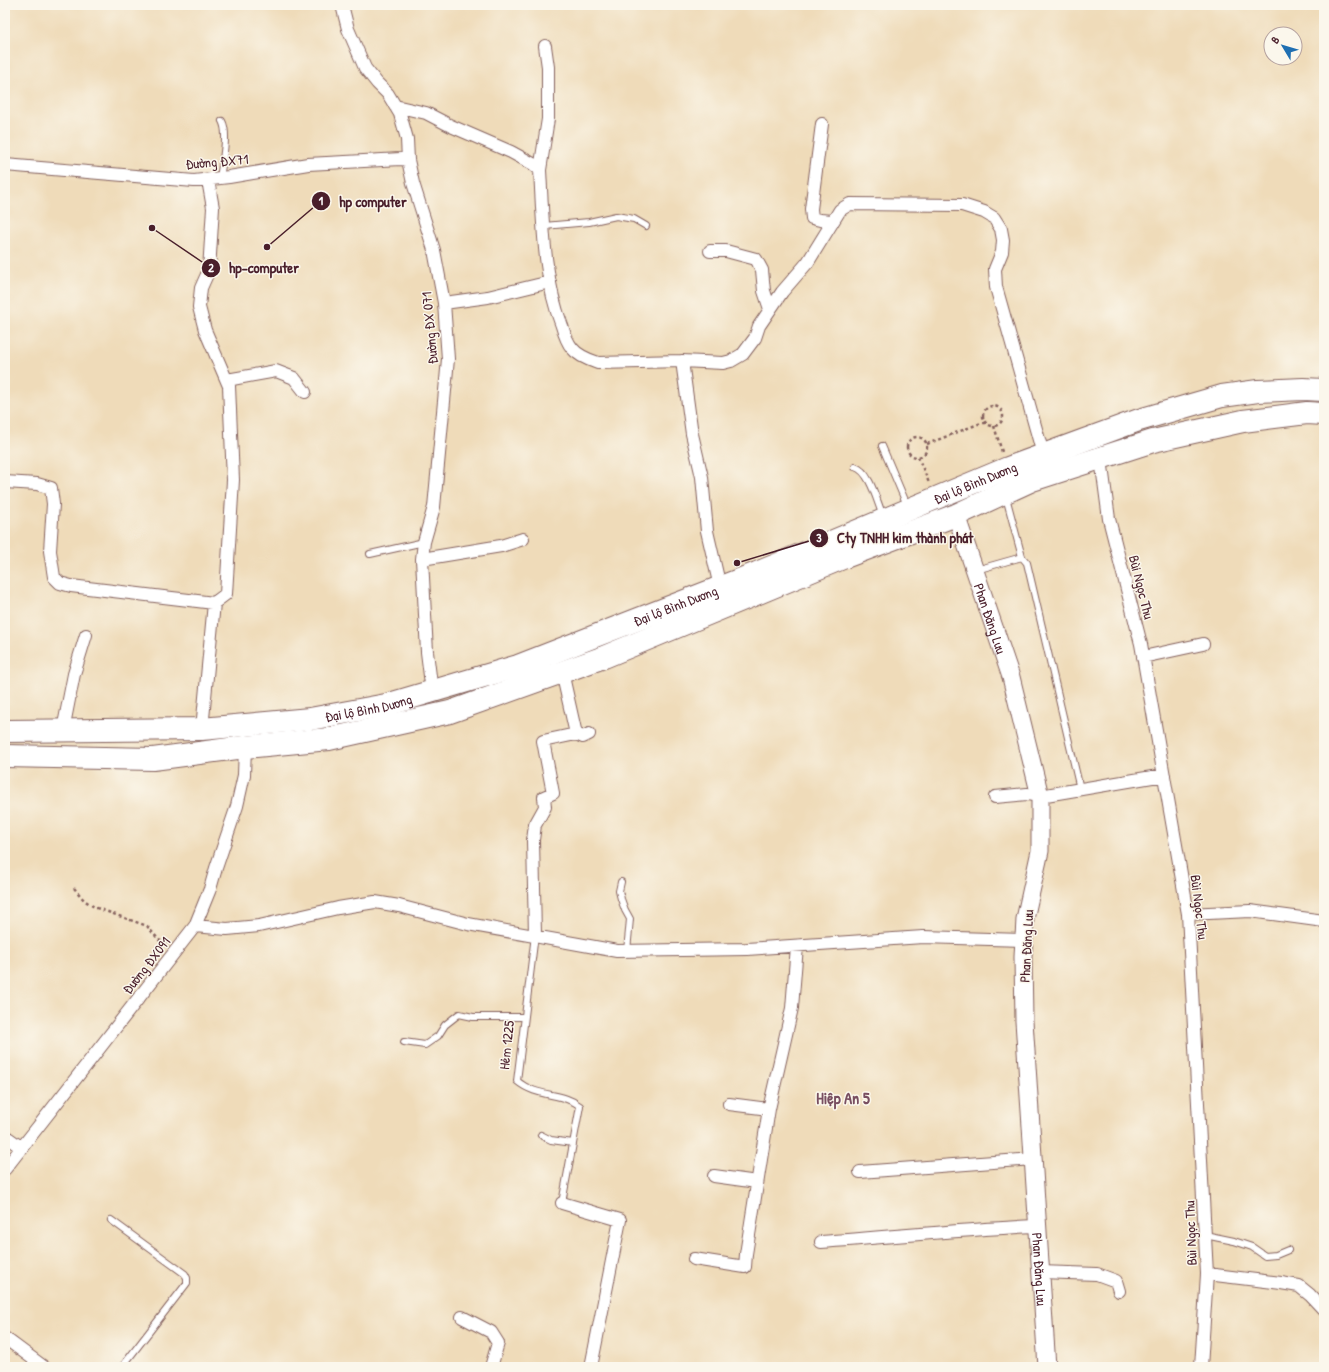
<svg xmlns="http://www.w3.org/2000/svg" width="1329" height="1372" font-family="'Patrick Hand',sans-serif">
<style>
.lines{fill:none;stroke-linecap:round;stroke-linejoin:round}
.lane-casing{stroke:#84615d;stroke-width:8}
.street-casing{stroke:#84615d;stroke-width:14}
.secondary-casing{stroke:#84615d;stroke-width:19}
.highway-casing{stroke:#84615d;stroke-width:24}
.path{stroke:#84615d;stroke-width:2.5;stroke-dasharray:3 3;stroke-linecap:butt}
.lane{stroke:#fff;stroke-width:6}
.street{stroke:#fff;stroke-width:12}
.secondary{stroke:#fff;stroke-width:17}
.highway{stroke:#fff;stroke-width:22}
.labels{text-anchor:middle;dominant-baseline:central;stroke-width:3;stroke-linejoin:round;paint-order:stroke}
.street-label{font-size:14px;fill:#4a1f2b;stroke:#fbf7ec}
.quarter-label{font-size:16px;font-weight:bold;fill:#794f61;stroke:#fbf7ec}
.leader{fill:none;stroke:#4a1f2b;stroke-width:1.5}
.callout-dot{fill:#4a1f2b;stroke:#fbf7ec;stroke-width:1.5}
.mark-label{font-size:12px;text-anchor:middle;font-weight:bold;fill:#fff}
.callout-label{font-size:15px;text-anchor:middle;font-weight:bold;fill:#4a1f2b;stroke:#fbf7ec;stroke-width:3;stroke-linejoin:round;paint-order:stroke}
</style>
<rect width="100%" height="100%" fill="#fbf7ec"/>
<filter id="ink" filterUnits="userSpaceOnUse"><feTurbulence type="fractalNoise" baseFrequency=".025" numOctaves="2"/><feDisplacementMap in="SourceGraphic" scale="8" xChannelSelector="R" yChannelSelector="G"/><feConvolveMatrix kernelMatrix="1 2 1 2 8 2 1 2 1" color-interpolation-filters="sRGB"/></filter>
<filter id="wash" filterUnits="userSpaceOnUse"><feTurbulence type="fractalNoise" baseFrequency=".012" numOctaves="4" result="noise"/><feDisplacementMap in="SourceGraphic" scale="16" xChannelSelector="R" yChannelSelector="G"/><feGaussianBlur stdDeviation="0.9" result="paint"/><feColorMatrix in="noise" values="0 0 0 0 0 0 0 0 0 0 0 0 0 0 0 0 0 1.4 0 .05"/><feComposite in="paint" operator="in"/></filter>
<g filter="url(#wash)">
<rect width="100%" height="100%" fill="#efdbb9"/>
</g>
<g filter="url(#ink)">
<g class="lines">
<defs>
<path id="lane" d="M220,178C222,164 229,133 222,121
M544,226L589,222L616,216L634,219L646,226
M882,446L907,505
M855,467C870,471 877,502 883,516
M1006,497L1022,557
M370,554L424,542
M976,570L1022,557L1027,563L1080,789
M621,882L619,891L621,899L625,910L630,919L627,951
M535,935L517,1081C537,1098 563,1092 580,1106L562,1203
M404,1042L425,1045L438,1036L445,1025L459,1014L473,1017H524
M541,1135L551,1140L573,1143
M111,1220L185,1274L187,1278V1283L122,1367
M1205,1235L1234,1241L1252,1247L1265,1256L1276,1255L1288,1250"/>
<path id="street" d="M342,5L348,29L365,68L377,83L388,94L400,114L407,139L408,160L413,183L434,250L444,303L448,359L434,507L424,542L422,559L427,652L432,692
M395,106L426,113L451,126L511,152L533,164L540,170C543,220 543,278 562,326C564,333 567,342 572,348C578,356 589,360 598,363L682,361L723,363L731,361L743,354L755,338L759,326L782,292L808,262L840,210L850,204L962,205L984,212L994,218L1001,229L1003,240L1002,252L995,269L996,287L1043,454
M822,124L811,209L812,218L820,220L832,221
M5,165L194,181L229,177L308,164L401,159L408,160
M540,170L548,119V67L545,46
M710,251H726L756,259L762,270L764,291L770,309
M444,303L488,297L550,282
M682,361L692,434L702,477L707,531L720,587
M227,380L276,371L294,378L305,392
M1101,459L1109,519L1141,644L1188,914L1207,1274L1201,1367
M5,482L37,484L51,488L53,504L50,551L54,577L60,583L71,586L214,603
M422,559L501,546L523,539
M1143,657L1203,644
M562,672L576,734
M202,729L214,603L226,594L233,480L229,386L205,330L199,307L201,288L209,270L213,208L208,180
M63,730L74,674L86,635
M576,734L583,737L589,734
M995,797L1027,794L1040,796L1164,775
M1188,914L1250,911L1324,921
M195,926L227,929L259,926L338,908L375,902L399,906L468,924L617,951L747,949L923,937L1024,940
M535,935L533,840L535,825L545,807L544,797L553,793L543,741L576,734
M729,1104L769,1109
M5,1136L22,1148
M5,1169L195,926L210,889L216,868L237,806L244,775L245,747
M860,1172L1033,1159
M714,1176L757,1182
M562,1203L620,1220L591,1367
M821,1242C893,1237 964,1229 1037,1226
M694,1259L745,1267L746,1254L769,1109L792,1008L797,946
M1040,1272L1097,1274L1116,1281L1119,1291
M1207,1274L1281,1283L1299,1286L1310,1295L1324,1310
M462,1317L491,1332L498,1343L491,1367
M5,1338L44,1367"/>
<g id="secondary">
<path id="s1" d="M956,515L1011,677L1040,796V851L1025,919L1023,957L1024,1021L1047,1367"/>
</g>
<g id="highway">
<path id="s2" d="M5,731L202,729L310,719L386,705L518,666L757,573L1008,468L1139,420L1222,396L1258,391L1303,389L1324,390"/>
<path d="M5,756L153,759L245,747L329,739L450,712L604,657L845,557L956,515L1032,480L1153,441L1243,421L1307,413L1324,414"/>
</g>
</defs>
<!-- lane casing -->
<use href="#lane" class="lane-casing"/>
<!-- street casing -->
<use href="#street" class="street-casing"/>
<!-- secondary casing -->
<use href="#secondary" class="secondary-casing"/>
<!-- highway casing -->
<use href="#highway" class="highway-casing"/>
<!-- path -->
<path class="path" d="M983 416a10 10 0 1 1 20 0a10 10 0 1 1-20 0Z
M994,426L1002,452
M907 447a10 10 0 1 1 20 0a10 10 0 1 1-20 0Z
M927,444L981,423H985
M918,457L929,483
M74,888L84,900L94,907L147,926L159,940L166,944"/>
<!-- lane -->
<use href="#lane" class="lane"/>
<!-- street -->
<use href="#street" class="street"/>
<!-- secondary -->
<use href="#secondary" class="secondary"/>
<!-- highway -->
<use href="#highway" class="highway"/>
</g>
</g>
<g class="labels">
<!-- street labels -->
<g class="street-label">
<text transform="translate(217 161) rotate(-5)">Đường ĐX71</text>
<text transform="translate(429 328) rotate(-95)">Đường ĐX 071</text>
<text stroke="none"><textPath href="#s2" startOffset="1013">Đại lộ Bình Dương</textPath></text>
<text transform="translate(1142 587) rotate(76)">Bùi Ngọc Thu</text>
<text stroke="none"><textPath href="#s2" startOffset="689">Đại lộ Bình Dương</textPath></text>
<text stroke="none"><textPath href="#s1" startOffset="109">Phan Đăng Lưu</textPath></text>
<text stroke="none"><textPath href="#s2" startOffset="365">Đại lộ Bình Dương</textPath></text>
<text transform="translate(1200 907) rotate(83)">Bùi Ngọc Thu</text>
<text transform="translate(1026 946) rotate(-87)">Phan Đăng Lưu</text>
<text transform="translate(146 965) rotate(-52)">Đường ĐX091</text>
<text transform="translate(506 1045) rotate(-84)">Hẻm 1225</text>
<text transform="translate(1190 1233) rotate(-92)">Bùi Ngọc Thu</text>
<text stroke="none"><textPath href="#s1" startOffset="769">Phan Đăng Lưu</textPath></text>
</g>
<!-- quarter labels -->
<g class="quarter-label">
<text x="843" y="1098">Hiệp An 5</text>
</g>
</g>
<!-- callouts -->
<path class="leader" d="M267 247L321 201M152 228L211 268M737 563L819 538"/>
<g class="callout-dot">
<circle cx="267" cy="247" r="4"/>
<circle cx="152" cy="228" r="4"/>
<circle cx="737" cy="563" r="4"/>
<circle cx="321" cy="201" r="10"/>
<circle cx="211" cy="268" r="10"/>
<circle cx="819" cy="538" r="10"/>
</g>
<g class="mark-label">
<text x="321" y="205">1</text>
<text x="211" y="272">2</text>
<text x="819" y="542">3</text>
</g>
<g class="callout-label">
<text x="373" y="207">hp computer</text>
<text x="264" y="273">hp-computer</text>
<text x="905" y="543">Cty TNHH kim thành phát</text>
</g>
<!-- margin -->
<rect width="1329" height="1372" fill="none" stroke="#fbf7ec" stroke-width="20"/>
<!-- north arrow -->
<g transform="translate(1283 46) rotate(308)"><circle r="19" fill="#fbf7ec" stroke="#b4a19f"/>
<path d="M0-3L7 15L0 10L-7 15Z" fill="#1f6fb2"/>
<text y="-6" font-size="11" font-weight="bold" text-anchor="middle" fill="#4a1f2b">B</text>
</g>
</svg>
